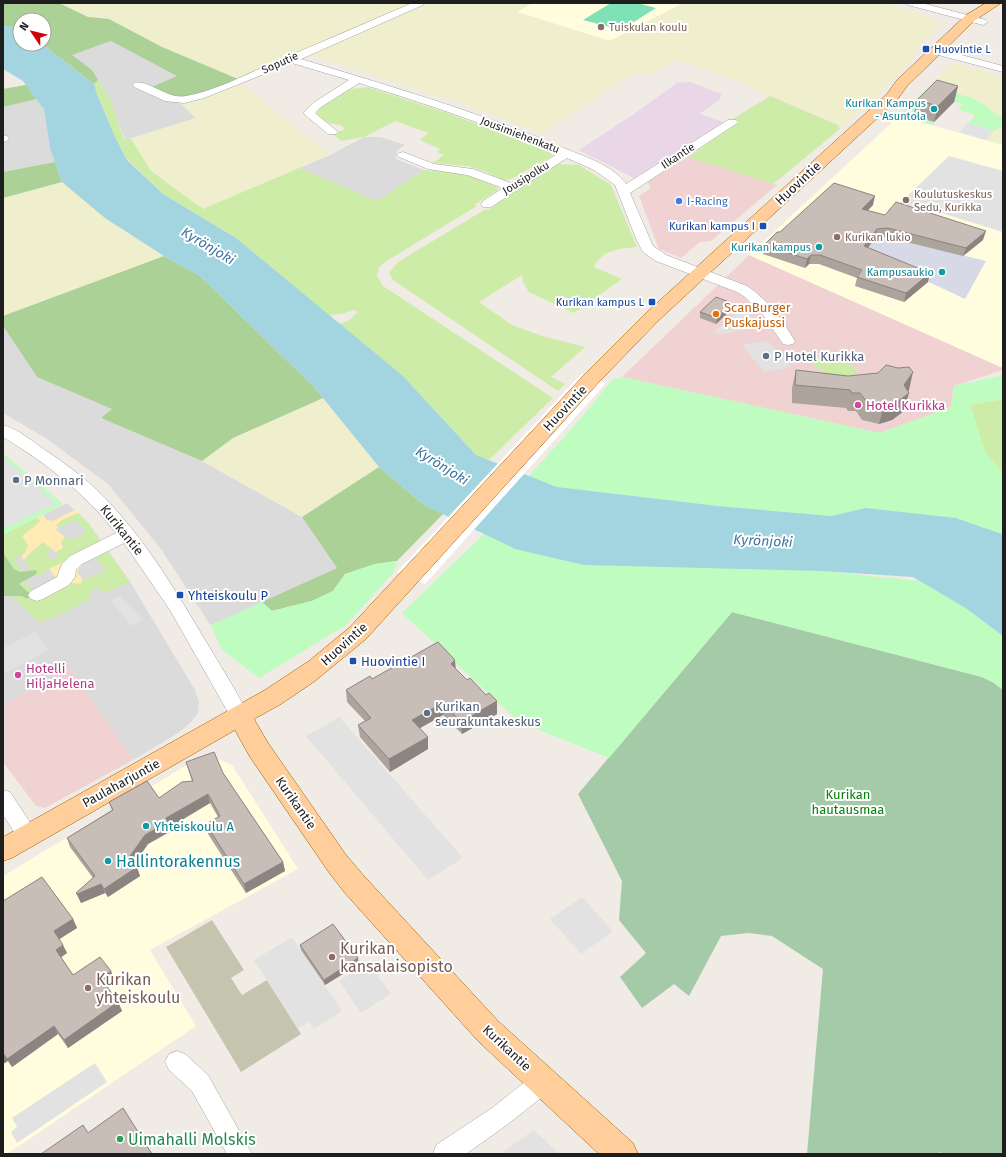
<svg xmlns="http://www.w3.org/2000/svg" width="1006" height="1157" font-family="'Fira Sans',sans-serif">
<style>
.residential{fill:#dcdbdb}
.commercial{fill:#f1d2d3}
.industrial{fill:#e9d6e7}
.education{fill:#fffdde}
.construction{fill:#c5c4af}
.farmland{fill:#efefce}
.grass{fill:#cdeca7}
.forest{fill:#abd197}
.sand{fill:#ffebb3}
.cemetery{fill:#a4caa8}
.park{fill:#bffcc0}
.pitch{fill:#7ee2b6}
.parking{fill:#e2e2e2}
.plaza{fill:#d8d9e6}
.water{fill:#a2d5df}
.pier{fill:#fff}
.lines{fill:none;stroke-linecap:round;stroke-linejoin:round}
.minor-casing{stroke:#a5a5a5;stroke-width:1}
.major-casing{stroke:#995e00;stroke-width:1}
.minor{fill:#fff;fill-rule:evenodd}
.major{fill:#ffce9a;fill-rule:evenodd}
.wall{fill:#aca39d}
.shaded-wall{fill:#8c8480}
.building{fill:#c8bdb7;stroke:#8c8480}
.education-dot{fill:#8d6e63;stroke:#fff;stroke-width:1.5}
.transit-dot{fill:#1a4fb4;stroke:#fff;stroke-width:1.5}
.culture-dot{fill:#0f9aa8;stroke:#fff;stroke-width:1.5}
.shop-dot{fill:#3f7fe0;stroke:#fff;stroke-width:1.5}
.food-dot{fill:#e8710a;stroke:#fff;stroke-width:1.5}
.service-dot{fill:#5c6f8a;stroke:#fff;stroke-width:1.5}
.hotel-dot{fill:#d1479c;stroke:#fff;stroke-width:1.5}
.leisure-dot{fill:#2e9e5b;stroke:#fff;stroke-width:1.5}
.labels{text-anchor:middle;dominant-baseline:central;stroke-width:4;stroke-linejoin:round;paint-order:stroke}
.far-education-label{font-size:11px;fill:#785e54;stroke:#fff;text-anchor:start}
.far-transit-label{font-size:11px;fill:#164399;stroke:#fff;text-anchor:end}
.far-street-label{font-size:11px;fill:#1e1e1e;stroke:#fff}
.far-culture-label{font-size:11px;fill:#0d838f;stroke:#fff;text-anchor:end}
.far-shop-label{font-size:11px;fill:#366cbe;stroke:#fff;text-anchor:start}
.street-label{font-size:13px;fill:#1e1e1e;stroke:#fff}
.food-label{font-size:13px;fill:#c56008;stroke:#fff;text-anchor:start}
.service-label{font-size:13px;fill:#4e5e75;stroke:#fff;text-anchor:start}
.hotel-label{font-size:13px;fill:#b23c85;stroke:#fff;text-anchor:start}
.transit-label{font-size:13px;fill:#164399;stroke:#fff;text-anchor:start}
.park-label{font-size:13px;fill:#07820a;stroke:#fff}
.culture-label{font-size:13px;fill:#0d838f;stroke:#fff;text-anchor:start}
.water-label{font-size:14px;font-style:italic;fill:#4177a3;stroke:#fff}
.near-culture-label{font-size:16px;fill:#0d838f;stroke:#fff;text-anchor:start}
.near-education-label{font-size:16px;fill:#785e54;stroke:#fff;text-anchor:start}
.near-leisure-label{font-size:16px;fill:#27864d;stroke:#fff;text-anchor:start}
</style>
<rect width="100%" height="100%" fill="#f0ebe4"/>
<!-- residential -->
<path class="residential" d="M111,41L178,76L153,87L181,97L180,103L196,118L125,140L110,101L92,70L71,55Z
M37,99L44,109L50,148L55,162L3,172V107Z
M364,137H381L405,145L397,150L396,159L424,170L383,197L375,200L299,168L330,155Z
M3,326L37,377L113,409L101,418L202,461L302,517L337,568L211,626L161,549L108,484L44,437L3,413Z
M67,503L89,524L129,580L195,690L199,702L198,713L190,723L178,733L133,760L70,668L3,705V535Z"/>
<!-- commercial -->
<path class="commercial" d="M688,157L777,185L711,241L700,242L681,258L659,249L639,196L650,189L648,181Z
M749,255L1003,368V370L954,386L951,407L880,433L622,377Z
M70,668L133,760L45,808L36,806L3,762V705Z"/>
<!-- industrial -->
<path class="industrial" d="M690,82L722,94L719,100L699,114L724,122L634,178L579,150L631,116L677,83Z"/>
<!-- education -->
<path class="education" d="M532,3H683L610,41L517,12Z
M899,116L1003,145V368L749,255Z
M213,757L232,765L298,869L150,950L196,1026L7,1154H3V876L187,765Z"/>
<!-- construction -->
<path class="construction" d="M212,920L244,970L231,978L242,995L267,980L301,1034L241,1072L166,947Z"/>
<!-- farmland -->
<path class="farmland" d="M59,3H532L517,12L610,41L683,3H884L939,21L942,25L915,48L914,58L883,88L880,95L843,127L716,72L674,60L651,76L635,72L542,134L459,102L300,52L238,79L162,47L109,19L88,17Z
M952,64H960L985,71L1003,79V117L998,116L985,105L929,86Z
M241,83L330,155L204,209L151,171L131,139L196,118L180,103L209,95Z
M1003,126V145L986,140L994,131Z
M62,182L105,218L164,256L3,316V198Z
M323,398L379,467L302,517L202,461L233,438Z"/>
<!-- grass -->
<path class="grass" d="M98,80L111,101L124,140L131,139L151,171L203,209L299,168L375,200L383,197L424,170L449,172L470,176L497,187L498,190L474,205L477,206L388,260L379,267L377,276L383,286L553,398L489,460L476,455L403,376L339,324L348,321L358,312L354,310L342,314L329,315L236,238L163,194L127,159L115,137L97,94L94,84Z
M367,87L447,113L550,151L552,156L511,179L503,180L484,171L468,166L433,163L444,155L437,152L440,149L420,140L428,133L395,121L364,137L341,141L333,134L345,129L341,125L327,123L316,115L317,110L350,89Z
M770,96L838,125L840,129L773,184L688,157L739,122L733,119Z
M556,164L579,165L611,185L637,247C620,249 602,249 594,267L622,279L574,313L529,292L523,282L522,275L479,302L512,325L542,336L585,347L551,377L565,384L558,391L405,288L393,280L389,273L398,262L486,209L488,210Z
M807,354L848,364L854,367L857,372C854,377 850,379 844,378C824,376 818,369 804,355Z
M1003,399V473L985,452L970,405Z
M78,513L89,524L102,543L33,578L37,573L29,570L20,572L14,569L3,553V535L37,518L40,520L38,524L22,536L28,545C28,553 20,556 14,559L23,571L30,567L24,560L32,551L44,542L52,550L46,554L52,560L59,557L56,552L63,548L61,540L68,536L72,540L87,532L75,520L61,527L56,526L62,520Z
M106,548L130,582L104,593L99,588L89,592L92,598C76,607 58,617 40,622C29,614 22,604 11,597L31,595L19,584L23,580L35,594L70,583L80,584L83,580L106,571L96,558L80,565L81,561Z"/>
<!-- forest -->
<path class="forest" d="M3,3H59L88,17L109,19L162,47L238,79L209,95L180,103L181,97L172,96L152,87L177,76L111,41L72,55L92,70L98,80L94,84L42,44H44V20H20V30L3,25Z
M26,85L37,99L3,107V89Z
M55,162L62,182L3,198V172Z
M164,256L200,276L314,387L323,398L233,438L202,461L101,418L112,409L37,377L3,326V316Z
M379,467L424,505L443,514L397,561L375,564L345,574L333,591L312,601L272,611L262,602L337,568L302,517Z
M3,553L14,569L20,572L36,570L37,573C32,578 25,579 19,584L31,595L27,599L22,596H3Z"/>
<!-- sand -->
<path class="sand" d="M75,510L78,513L62,520L56,525L58,527L56,530L65,537L61,542L63,548L56,552L43,542L32,551L24,560L21,556L25,553L28,545L22,536L38,523L40,520L37,518L43,515L47,520L52,521Z
M102,543C93,552 83,560 77,572L83,580L80,584L59,582L49,569Z"/>
<!-- cemetery -->
<path class="cemetery" d="M732,612L982,677L994,683L1003,690V1154H944L940,1152L939,1154H807L823,969L772,936L749,933L721,936L689,996L674,984L642,1008L620,977L646,953L619,920L622,881L578,794Z"/>
<!-- park -->
<path class="park" d="M929,86L969,97L985,105L998,116L1003,117V126L994,131L968,123L974,117V114L958,110L963,104L933,96L934,122L932,125L899,116Z
M1003,375V399L970,405L985,452L1003,473V534L956,518L866,508L831,516L718,506L557,487L529,476L583,416L612,380L622,377L880,433L951,407L954,386Z
M3,453L63,504L3,535Z
M484,534L515,549L820,571L920,581L967,609L1003,636V690L994,683L982,677L732,612L609,758L519,722L402,613Z
M397,561L394,572L346,625L259,678L221,649L211,625L262,602L272,611L312,601L333,591L345,574L375,564Z"/>
<!-- pitch -->
<path class="pitch" d="M611,3H637L656,8L621,30L583,20Z"/>
<!-- parking -->
<path class="parking" d="M968,123L994,131L986,140L959,132Z
M949,156L1003,171V232L922,207L899,204Z
M745,306L757,327L723,334L713,333Z
M768,341L791,367L764,372L742,345Z
M3,457L56,503L3,529Z
M120,596L143,620L132,626L110,600Z
M35,632L49,650L3,674V648Z
M340,717L341,719L463,858L428,880L306,736Z
M582,897L613,931L581,954L550,919Z
M292,937L342,1011L314,1029L309,1022L298,1029L254,960Z
M361,967L366,973L373,969L391,994L361,1013L339,981Z
M95,1063L107,1082L17,1143L11,1132L17,1127L12,1118Z
M534,1130L559,1154H505L503,1152Z"/>
<!-- plaza -->
<path class="plaza" d="M880,236L886,237L986,261L965,299L865,252L875,238Z"/>
<!-- water -->
<path class="water" d="M3,25L20,30V44H42L94,84L97,94L115,137L127,160L163,194L236,238L403,376L476,455L557,487L718,506L831,516L866,508L956,518L1002,534L1003,636L967,609L913,577L820,571L584,565L515,549L424,505L379,467L314,387L200,276L164,256L105,218L62,182L50,148L44,109L23,81L3,69Z"/>
<!-- pier -->
<path class="pier" d="M581,374L606,383L425,584L397,572Z"/>
<g class="lines">
<defs>
<path id="minor" d="M412,3H425L423,5L301,59C389,86 479,112 564,148C585,157 613,165 626,184L728,120H736L738,122L736,124L630,193L653,246L666,255L747,286C768,300 782,320 795,341L793,344L788,345L783,344L763,315L745,297L737,292L656,261L643,252L637,241L615,185L594,170L567,158L491,207H483L481,204L483,201L503,188L467,175L428,169L399,157L397,155L399,153L403,152L434,164L473,169L511,183L557,154C493,126 426,104 359,83L321,107L315,113L338,132L336,134H328L303,113L313,103L349,80L292,63L204,98L184,103L165,101L134,87L133,85L134,83C149,79 167,100 186,96C214,91 248,74 274,62C320,43 366,23 412,3Z
M906,3H922L986,20L988,22L983,25L908,5Z
M935,48L1003,66V72L931,53L930,51Z
M3,135L7,136L9,138L7,141L3,142Z
M3,425C18,429 32,441 45,450C63,462 81,475 97,490C140,532 172,584 202,635C218,662 235,688 249,716L247,721L240,723L233,721L170,610L124,543L82,564L76,570L75,577L69,585L43,599L37,601L31,599L28,595L31,591L57,577L62,564L70,556L116,533C85,493 46,463 3,437Z
M3,790L10,792L35,830L38,836L35,842L28,845L21,842L3,815Z
M177,1051L185,1054L208,1075L252,1154H227L192,1091L169,1070L165,1062L169,1054Z
M543,1071L551,1074L555,1082L551,1090L508,1124L466,1154H433L436,1145L492,1108L535,1074Z"/>
<path id="major" d="M986,3H1001L974,21L907,86L897,100L658,321L599,382L366,639L315,681L281,704L254,719L268,743L346,855L364,876L498,1021L633,1143L638,1154H599L478,1041L344,892L328,871L250,757L235,730L12,858L3,861V837L265,690L309,661L350,627L585,374L646,313L887,94L897,80L966,15Z"/>
</defs>
<!-- minor casing -->
<use href="#minor" class="minor-casing"/>
<!-- major casing -->
<use href="#major" class="major-casing"/>
<!-- minor -->
<use href="#minor" class="minor"/>
<!-- major -->
<use href="#major" class="major"/>
</g>
<!-- wall -->
<path class="wall" d="M958,86L954,102L934,122L913,116L917,100Z
M873,205L867,211L983,240L963,256L886,237L875,238L868,248L928,282L904,302L855,286L857,278L819,264H809L805,268L763,254L764,245L780,232Z
M732,303V309L716,324L700,318V312Z
M796,370L848,376L909,390L908,391L904,411L892,420L879,424L862,420L856,411H848L846,408L792,403V388Z
M456,669L467,680L486,695L497,701V714L462,734L443,715L420,728L428,749L390,772L360,737L358,725L365,721L347,702L346,690L372,679Z
M186,762L223,773L283,862L285,871L246,893L208,834L206,824L218,817L210,803L170,827L171,831L148,844L134,864L140,876L108,897L105,893L81,903L76,893L93,878L70,847L67,838L112,810L109,802L159,798L192,781Z
M3,901L73,919L77,928L59,939L67,953L61,957L73,975L111,971L114,980L106,985L118,1002L122,1011L68,1048L58,1034L12,1067L8,1061L3,1064Z
M300,945L359,964L325,985L301,950Z"/>
<!-- shaded-wall -->
<path class="shaded-wall" d="M958,86L954,102L934,122L938,106Z
M875,196L873,205L860,218L862,209Z
M877,229L875,238L862,255L864,246Z
M986,231L983,240L963,256L966,248Z
M811,255L809,264L805,268L807,259Z
M930,273L928,282L904,302L906,293Z
M732,303V309L716,324L717,318Z
M913,372L909,390L903,398L909,393L904,411L892,420L879,424L884,406L904,385Z
M455,660L456,672L451,664Z
M497,701V714L462,734L461,722Z
M443,703V715L413,732L412,720Z
M428,737V749L390,772L389,759Z
M208,794L210,803L170,827L171,831L148,844L133,865L130,856L145,835L166,818Z
M283,862L285,871L246,893L244,884Z
M137,867L140,876L108,897L104,889Z
M101,884L105,893L81,903L77,894Z
M73,919L77,928L58,940L54,931Z
M63,945L67,953L60,958L56,950Z
M358,958L359,964L325,985L324,980Z
M111,971L114,980L104,986L101,978Z
M118,1002L122,1011L68,1048L64,1040Z
M54,1026L58,1034L12,1067L7,1059Z
M3,1053L8,1061L3,1064Z"/>
<!-- building -->
<path class="building" d="M937,80L958,86L938,106L917,100Z
M834,183L875,196L862,209L885,215L896,202L986,231L966,248L888,228L877,229L864,246L930,273L906,293L857,277L862,270L820,255H811L807,259L764,245L777,232H780Z
M716,297L732,303L717,318L700,312Z
M886,365L898,368L909,367L913,372L904,385L909,393L897,402L884,406L867,402L860,393H852L850,390L795,385L796,370L848,376L878,373Z
M438,642L455,660L451,664L467,680L470,678L486,695L489,693L497,701L461,722L443,703L412,720L428,737L389,759L358,725L371,718L346,690L370,676L372,679Z
M214,752L223,773L283,862L244,884L206,824L220,816L208,794L166,818L168,822L145,835L130,856L137,867L104,889L101,884L77,894L76,893L95,876L67,838L113,810L109,802L147,781L159,798L182,782L193,781L186,762Z
M42,877L73,919L54,931L63,945L56,950L73,975L100,957L111,971L101,978L118,1002L64,1040L54,1026L7,1059L3,1053V901Z
M333,924L358,958L324,980L300,945Z
M123,1108L152,1154H41L83,1125L88,1133Z"/>
<!-- markers -->
<g class="education-dot">
<circle cx="601" cy="27" r="4"/>
<circle cx="906" cy="200" r="4"/>
<circle cx="837" cy="237" r="4"/>
<circle cx="332" cy="957" r="4"/>
<circle cx="88" cy="988" r="4"/>
</g>
<g class="transit-dot">
<rect x="922" y="45" width="8" height="8" rx="2"/>
<rect x="759" y="222" width="8" height="8" rx="2"/>
<rect x="648" y="298" width="8" height="8" rx="2"/>
<rect x="176" y="591" width="8" height="8" rx="2"/>
<rect x="349" y="657" width="8" height="8" rx="2"/>
</g>
<g class="culture-dot">
<circle cx="934" cy="109" r="4"/>
<circle cx="819" cy="247" r="4"/>
<circle cx="942" cy="272" r="4"/>
<circle cx="146" cy="826" r="4"/>
<circle cx="108" cy="861" r="4"/>
</g>
<circle class="shop-dot" cx="679" cy="201" r="4"/>
<circle class="food-dot" cx="716" cy="314" r="4"/>
<g class="service-dot">
<circle cx="766" cy="356" r="4"/>
<circle cx="16" cy="480" r="4"/>
<circle cx="427" cy="713" r="4"/>
</g>
<g class="hotel-dot">
<circle cx="858" cy="405" r="4"/>
<circle cx="18" cy="675" r="4"/>
</g>
<circle class="leisure-dot" cx="120" cy="1139" r="4"/>
<g class="labels">
<!-- far-education labels -->
<g class="far-education-label">
<text x="609" y="27">Tuiskulan koulu</text>
<text x="914" y="194">Koulutuskeskus<tspan x="914" dy="13">Sedu, Kurikka</tspan></text>
<text x="845" y="237">Kurikan lukio</text>
</g>
<!-- far-transit labels -->
<g class="far-transit-label">
<text x="934" y="49" text-anchor="start">Huovintie L</text>
<text x="755" y="226">Kurikan kampus I</text>
<text x="644" y="302">Kurikan kampus L</text>
</g>
<!-- far-street labels -->
<g class="far-street-label">
<text transform="translate(280 63) rotate(-24)">Soputie</text>
<text transform="translate(520 135) rotate(21)">Jousimiehenkatu</text>
<text transform="translate(678 156) rotate(-33)">Ilkantie</text>
<text transform="translate(526 178) rotate(-32)">Jousipolku</text>
</g>
<!-- far-culture labels -->
<g class="far-culture-label">
<text x="926" y="103">Kurikan Kampus<tspan x="926" dy="13">- Asuntola</tspan></text>
<text x="811" y="247">Kurikan kampus</text>
<text x="934" y="272">Kampusaukio</text>
</g>
<!-- far-shop labels -->
<g class="far-shop-label">
<text x="687" y="201">I-Racing</text>
</g>
<!-- street labels -->
<g class="street-label">
<text transform="translate(798 183) rotate(-43)">Huovintie</text>
<text transform="translate(565 408) rotate(-47)">Huovintie</text>
<text transform="translate(122 530) rotate(51)">Kurikantie</text>
<text transform="translate(344 644) rotate(-42)">Huovintie</text>
<text transform="translate(121 783) rotate(-29)">Paulaharjuntie</text>
<text transform="translate(296 803) rotate(55)">Kurikantie</text>
<text transform="translate(507 1048) rotate(43)">Kurikantie</text>
</g>
<!-- food labels -->
<g class="food-label">
<text x="724" y="307">ScanBurger<tspan x="724" dy="15">Puskajussi</tspan></text>
</g>
<!-- service labels -->
<g class="service-label">
<text x="774" y="356">P Hotel Kurikka</text>
<text x="24" y="480">P Monnari</text>
<text x="435" y="706">Kurikan<tspan x="435" dy="15">seurakuntakeskus</tspan></text>
</g>
<!-- hotel labels -->
<g class="hotel-label">
<text x="866" y="405">Hotel Kurikka</text>
<text x="26" y="668">Hotelli<tspan x="26" dy="15">HiljaHelena</tspan></text>
</g>
<!-- transit labels -->
<g class="transit-label">
<text x="188" y="595">Yhteiskoulu P</text>
<text x="361" y="661">Huovintie I</text>
</g>
<!-- park labels -->
<g class="park-label">
<text x="848" y="794">Kurikan<tspan x="848" dy="15">hautausmaa</tspan></text>
</g>
<!-- culture labels -->
<g class="culture-label">
<text x="154" y="826">Yhteiskoulu A</text>
</g>
<!-- water labels -->
<g class="water-label">
<text transform="translate(208 246) rotate(31)">Kyrönjoki</text>
<text transform="translate(442 466) rotate(32)">Kyrönjoki</text>
<text transform="translate(763 541) rotate(3)">Kyrönjoki</text>
</g>
<!-- near-culture labels -->
<g class="near-culture-label">
<text x="116" y="861">Hallintorakennus</text>
</g>
<!-- near-education labels -->
<g class="near-education-label">
<text x="340" y="948">Kurikan<tspan x="340" dy="18">kansalaisopisto</tspan></text>
<text x="96" y="979">Kurikan<tspan x="96" dy="18">yhteiskoulu</tspan></text>
</g>
<!-- near-leisure labels -->
<g class="near-leisure-label">
<text x="128" y="1139">Uimahalli Molskis</text>
</g>
</g>
<!-- border -->
<rect width="1006" height="1157" fill="none" stroke="#1e1e1e" stroke-width="8"/>
<!-- north arrow -->
<g transform="translate(32 32) rotate(305)"><circle r="19" fill="#ffffff" stroke="#a5a5a5"/>
<path d="M0-3L7 15L0 10L-7 15Z" fill="#cd000b"/>
<text y="-6" font-size="11" font-weight="bold" text-anchor="middle" fill="#1e1e1e">N</text>
</g>
</svg>
